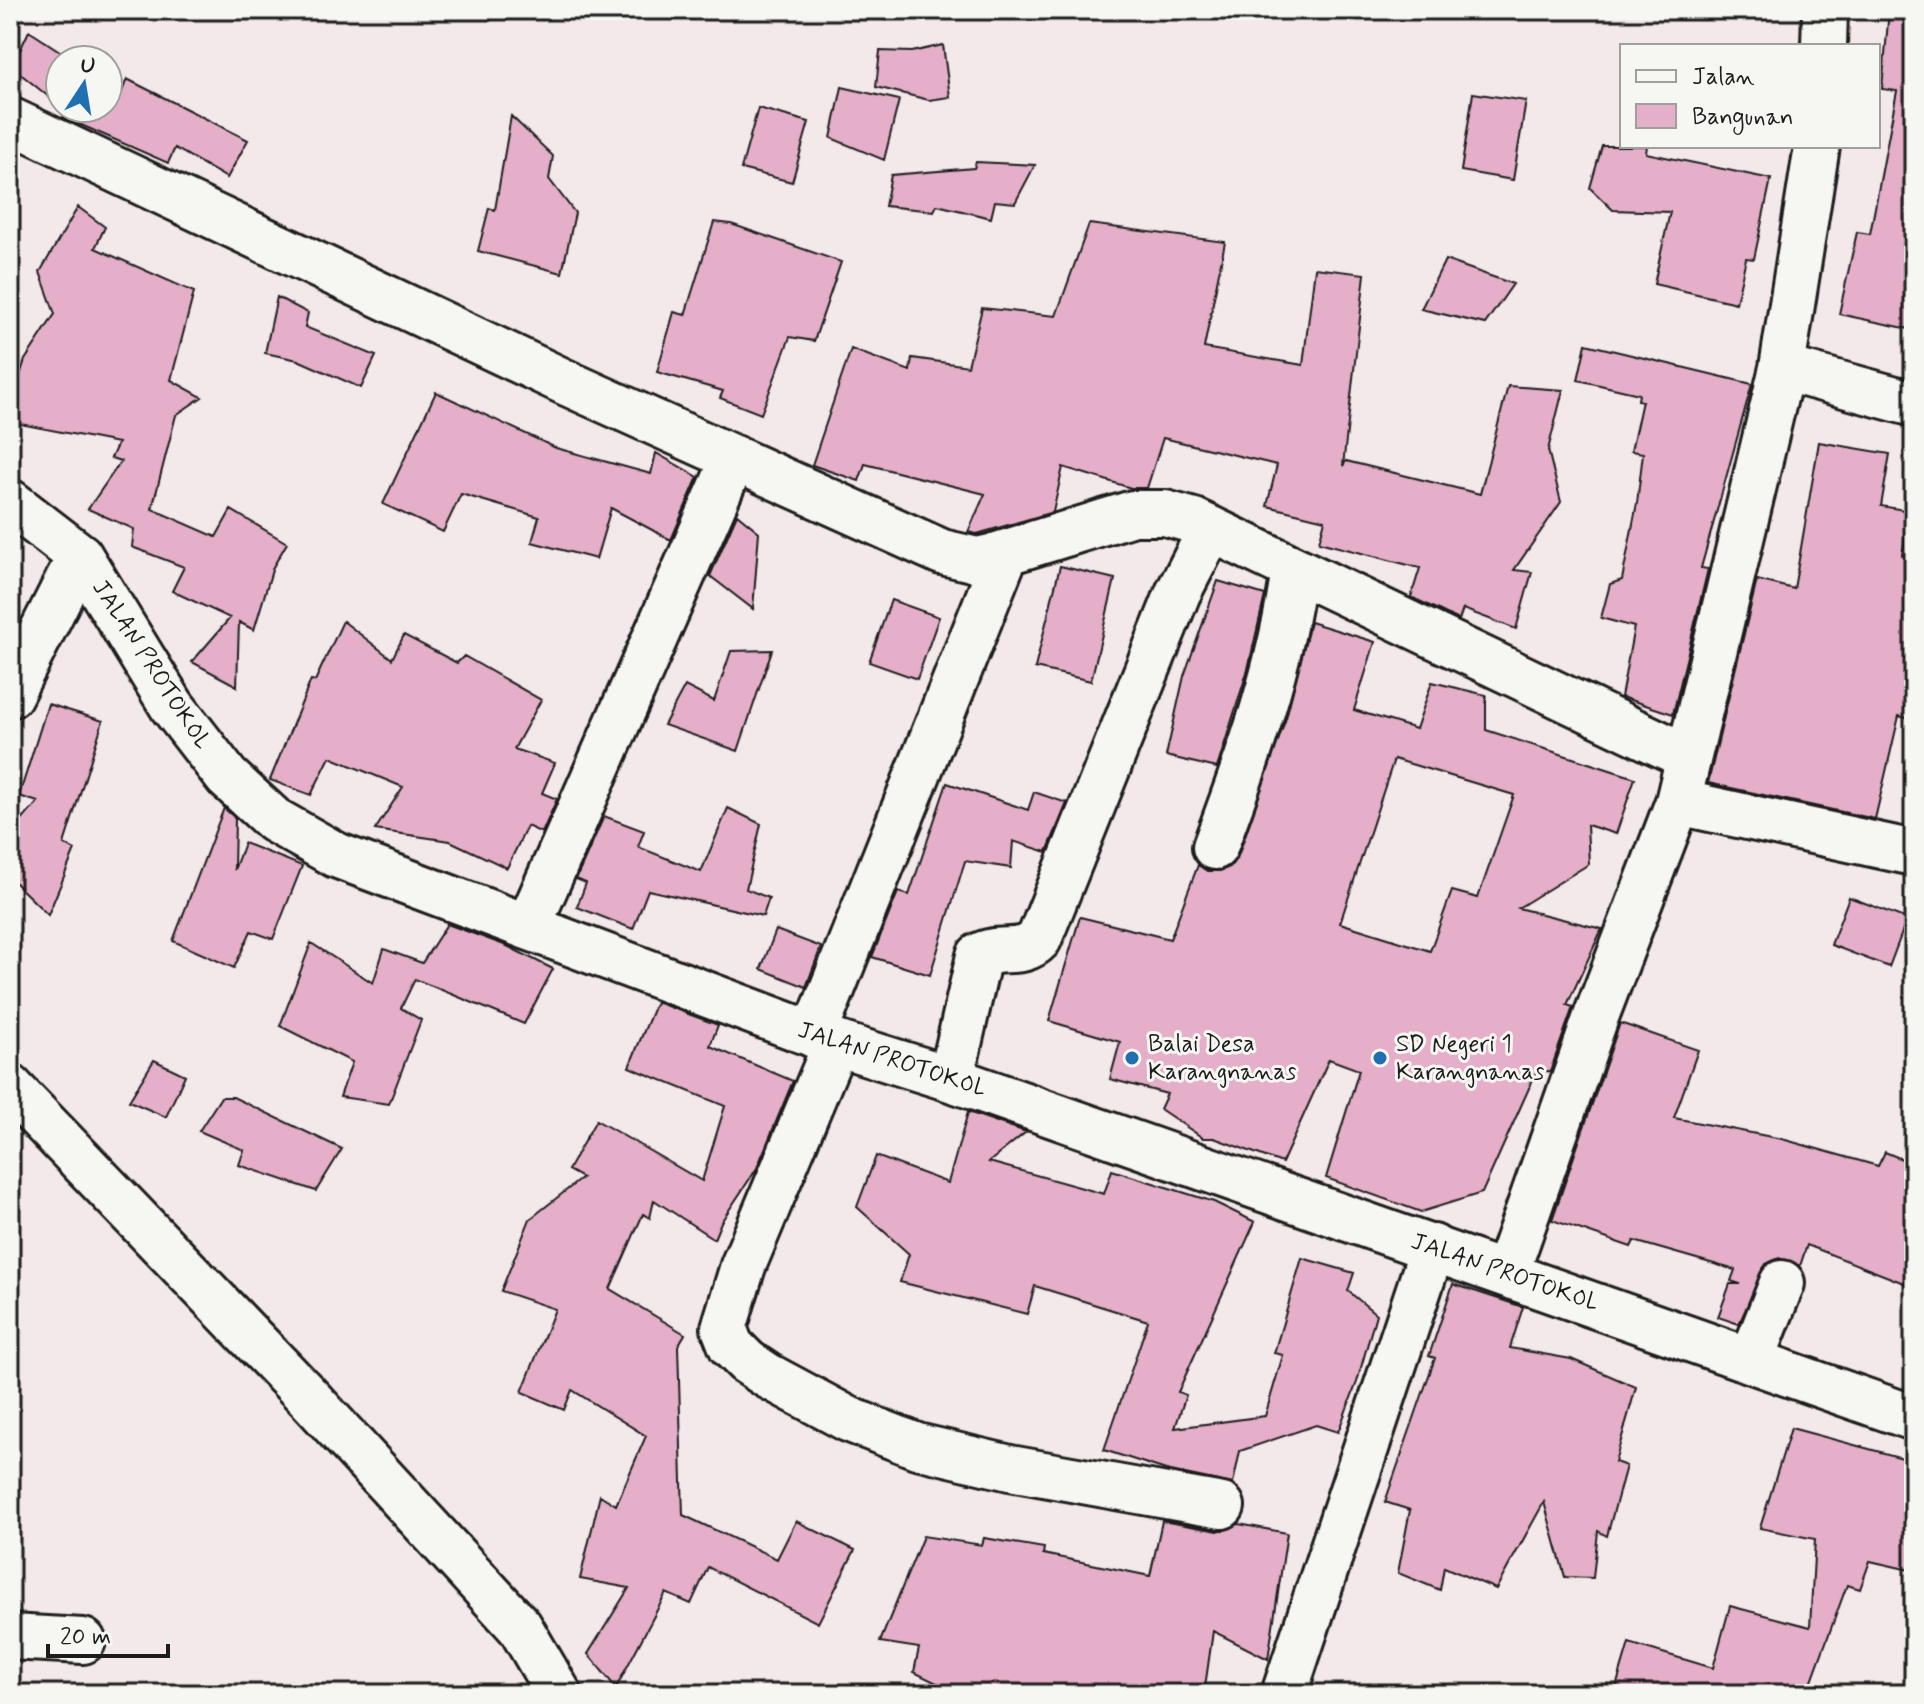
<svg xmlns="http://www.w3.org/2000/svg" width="1924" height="1704" font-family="Mynerve,sans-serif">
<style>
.building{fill:#e5afc9;stroke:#1c1c1c;stroke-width:2;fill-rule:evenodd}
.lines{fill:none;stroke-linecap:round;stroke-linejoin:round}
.minor-casing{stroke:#1c1c1c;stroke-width:50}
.tertiary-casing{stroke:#1c1c1c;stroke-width:50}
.minor{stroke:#f6f6f2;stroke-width:44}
.tertiary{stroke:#f6f6f2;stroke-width:44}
.poi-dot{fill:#1f6fb2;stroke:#f6f6f2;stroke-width:3}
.labels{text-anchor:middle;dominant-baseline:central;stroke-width:6;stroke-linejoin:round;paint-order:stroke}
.street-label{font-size:24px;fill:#1c1c1c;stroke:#f6f6f2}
.poi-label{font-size:24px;fill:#1c1c1c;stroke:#f6f6f2;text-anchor:start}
</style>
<rect width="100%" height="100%" fill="#f3e8ea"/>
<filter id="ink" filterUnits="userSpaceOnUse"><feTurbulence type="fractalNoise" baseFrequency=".0125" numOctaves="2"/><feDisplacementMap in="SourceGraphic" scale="16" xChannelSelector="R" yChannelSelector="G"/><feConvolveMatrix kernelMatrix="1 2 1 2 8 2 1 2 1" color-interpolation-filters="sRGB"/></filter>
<g filter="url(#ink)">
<!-- building -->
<path class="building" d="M1889,10H1914V330L1839,314L1857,232L1870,234L1897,91L1882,89Z
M29,31L72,59L60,60V106L12,67Z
M943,45L950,97L929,100L876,87L880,51L912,52Z
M127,79L248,140L227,178L175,148L168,163L63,117L66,110L63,108H108V88L121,94Z
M842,87L899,100L884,160L831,138Z
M1473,93L1526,101L1513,180L1461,171Z
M758,108L809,122L792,182L741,169Z
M511,116L553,156L549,179L575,213L562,273L478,251L489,208L495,210Z
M1602,146H1647L1646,153L1771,179L1754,259L1746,258L1736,303L1654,284L1670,212L1613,210L1590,188Z
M976,162L1035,165L1015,203L995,201L991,218L937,205L934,211L885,206L891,175L974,168Z
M78,207L105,227L95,248L194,292L171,380L202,397L176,415L152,509L216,537L231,510L287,543L273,567L254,630L239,622L237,686L192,662L230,618L172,591L184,567L132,547L134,529L88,509L121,461L111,458L118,443L10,422V405L25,360L55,314L40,272Z
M714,222L731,224L841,262L814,341L790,337L761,414L720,398L723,391L657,372L674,312L685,315Z
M1089,224L1225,242L1204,348L1303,365L1315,268L1365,274L1343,466L1346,461L1480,494L1508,386L1563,390L1548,450L1561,502L1514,570L1532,572L1516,629L1463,609L1459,620L1411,597L1420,568L1319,542L1325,520L1267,506L1277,465L1163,438L1147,488H1131L1063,467L1053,512L977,534L968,532L985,494L865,464L859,481L812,465L851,349L910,371L912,358L968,366L982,308L1056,316Z
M1445,260L1513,284L1485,324L1421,309Z
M277,297L308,313L305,327L376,356L361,388L298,360L265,353Z
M1586,344L1752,384L1701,568L1708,569L1673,714L1621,697L1634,627L1601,618L1610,584L1622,580L1637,503L1643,453L1631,451L1642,401L1638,400L1639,394L1578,380Z
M436,392L556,448L651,474L656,453L698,477L671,540L611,508L596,559L532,542L539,517L461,494L443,532L383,504Z
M1819,442L1890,454L1881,506L1910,511L1902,555L1914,557V720L1899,716L1875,819L1708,783L1757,580L1794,589Z
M737,514L759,532L753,609L710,576Z
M1060,566L1115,579L1091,681L1035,668Z
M1218,581L1265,595L1248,669L1217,768L1166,756L1184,676Z
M891,600L939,617L917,679L869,662Z
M343,621L392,659L404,635L457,663L464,656L541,700L514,749L555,763L542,793L557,799L542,833L527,826L507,868L450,841L375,830L403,787L330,757L311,795L270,780L311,680L315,681Z
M1310,622L1375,642L1354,710L1416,729L1432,682L1486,695V730L1635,778L1616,834L1587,825L1589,864L1518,908L1602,929L1567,1005L1573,1007L1550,1072L1538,1068L1482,1193L1421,1212L1326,1178L1359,1070L1329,1059L1282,1163L1214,1138H1203L1160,1109L1167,1094L1110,1079L1120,1042L1049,1021L1080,917L1170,939L1198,865L1207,871H1220L1230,867L1238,856L1286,718ZM1394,759L1514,795L1478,898L1452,891L1430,951L1340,923Z
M772,650L738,751L664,725L685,686L714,701L731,651Z
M48,704L103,721L64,844L75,850L48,915L10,878V834L38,802L19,796Z
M947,783L1028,810L1034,792L1067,803L1047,852L1013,841L1011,868L965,861L930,975L872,957L898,892L909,895Z
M224,808L235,818L234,870L244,843L302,866L273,939L251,931L234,968L173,941Z
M728,808L761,824L746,889L769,898L763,916L648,890L633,929L577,907L586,883L576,879L604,816L644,831L638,847L701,872Z
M1849,897L1907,919L1889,967L1831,945Z
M447,924L507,946L553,969L524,1024L415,979L401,1008L421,1020L389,1104L340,1097L352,1062L280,1026L311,943L373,983L384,949L422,963Z
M776,930L821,947L806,987L761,969Z
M656,1002L718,1025L710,1046L793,1081L757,1168L721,1222L714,1239L654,1200L650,1218L643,1214L610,1289L685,1334L678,1346L683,1515L777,1559L796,1521L855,1550L818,1623L708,1567L691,1604L666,1593L616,1688L588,1654L629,1588L580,1579L600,1495L616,1505L646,1436L572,1390L564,1410L522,1392L555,1309L501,1291L530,1219L582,1178L568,1170L596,1120L702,1181L725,1106L629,1067Z
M1620,1023L1698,1050L1674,1118L1782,1139L1878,1166L1885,1152L1914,1164V1287L1807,1245L1800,1266L1779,1258L1766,1264L1739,1324L1718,1317L1730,1284H1740L1731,1281L1735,1270L1634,1241L1631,1247L1552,1220Z
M154,1060L185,1075L166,1117L129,1101Z
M221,1097H233L342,1149L316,1191L239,1165L244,1150L199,1131Z
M968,1112L1026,1132L989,1162L1104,1194L1112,1170L1214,1202L1255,1222L1178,1392L1186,1395L1175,1428L1265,1416L1283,1355L1274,1353L1302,1258L1354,1273L1348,1291L1376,1314L1357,1382L1338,1432L1316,1425L1240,1451L1233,1484L1166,1470L1104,1450L1148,1321L1035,1286L1027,1314L900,1282L909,1254L857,1207L876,1156L948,1183Z
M1453,1284L1523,1307L1510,1348L1571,1359L1636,1387L1615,1462L1626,1466L1607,1536L1598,1531L1593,1578L1565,1577L1544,1502L1496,1589L1444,1567L1440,1590L1398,1573L1410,1510L1385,1502L1435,1358L1429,1356Z
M1791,1428L1914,1461V1571L1870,1561L1860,1589L1847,1585L1807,1694H1614L1629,1643L1713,1668L1730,1606L1810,1627L1815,1539L1760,1528Z
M1162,1521L1218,1531L1239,1524L1287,1533L1268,1659L1213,1631L1204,1694H959L914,1672L919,1648L880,1642L923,1536L982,1545L984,1538L1044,1548L1043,1554L1150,1576Z"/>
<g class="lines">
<defs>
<path id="minor" d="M1824,46L1825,10
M10,120L567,383L942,552L977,560L991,557L1133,513H1165L1194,521L1688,757
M1782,368L1914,404
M10,695L80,556
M1678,802L1914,853
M1215,847C1249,756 1281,666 1294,569
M528,927L734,458
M814,1035L1006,553
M836,1043L743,1266L724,1328L731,1346L747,1362L768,1376L848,1419L917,1446L1010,1468L1222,1506
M951,1079L979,956C1000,944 1021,958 1039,939L1178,593L1211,529
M10,1087L311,1400L520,1627L559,1694
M1506,1274L1597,1014L1678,802L1782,368L1817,146
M1752,1359L1782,1283
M10,1637L83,1641
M1284,1694L1433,1247"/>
<path id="tertiary" d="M10,502L80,556L172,706L227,777L274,820L336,855L836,1043L951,1079L1914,1418"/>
</defs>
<!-- minor casing -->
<use href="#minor" class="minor-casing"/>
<!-- tertiary casing -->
<use href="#tertiary" class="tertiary-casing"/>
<!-- minor -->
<use href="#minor" class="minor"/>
<!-- tertiary -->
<use href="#tertiary" class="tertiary"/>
</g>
</g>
<!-- markers -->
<g class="poi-dot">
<circle cx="1132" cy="1058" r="8"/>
<circle cx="1380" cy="1058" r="8"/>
</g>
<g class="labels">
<!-- street labels -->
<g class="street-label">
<text transform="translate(151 665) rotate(57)">JALAN PROTOKOL</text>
<text transform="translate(892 1060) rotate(18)">JALAN PROTOKOL</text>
<text transform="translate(1505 1273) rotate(19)">JALAN PROTOKOL</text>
</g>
<!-- poi labels -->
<g class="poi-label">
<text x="1148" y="1044">Balai Desa<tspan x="1148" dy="28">Karangnanas</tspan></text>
<text x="1396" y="1044">SD Negeri 1<tspan x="1396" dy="28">Karangnanas</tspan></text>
</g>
</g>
<!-- margin -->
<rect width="1924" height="1704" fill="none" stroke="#f6f6f2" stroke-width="40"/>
<rect x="20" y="20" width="1884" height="1664" fill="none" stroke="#1c1c1c" stroke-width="3" filter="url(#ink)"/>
<!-- legend -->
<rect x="1620" y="44" width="260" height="104" fill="#f6f6f2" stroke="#9f9f9c" stroke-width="2"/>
<rect x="1636" y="70" width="40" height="12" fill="#f6f6f2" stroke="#9f9f9c" stroke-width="2"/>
<text x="1692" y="84" font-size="24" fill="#1c1c1c">Jalan</text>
<rect x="1636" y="104" width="40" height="24" fill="#e5afc9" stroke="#9f9f9c" stroke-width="2"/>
<text x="1692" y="124" font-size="24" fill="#1c1c1c">Bangunan</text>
<!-- north arrow -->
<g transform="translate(84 84) rotate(12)"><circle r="38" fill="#f6f6f2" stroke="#9f9f9c" stroke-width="2"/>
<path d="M0-6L14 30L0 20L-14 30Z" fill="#1f6fb2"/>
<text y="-12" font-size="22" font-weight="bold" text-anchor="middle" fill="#1c1c1c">U</text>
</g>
<!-- scale -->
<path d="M48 1644v12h120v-12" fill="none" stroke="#1c1c1c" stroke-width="4"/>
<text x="60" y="1644" font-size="24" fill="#1c1c1c" stroke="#f6f6f2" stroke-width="6" paint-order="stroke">20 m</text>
</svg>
